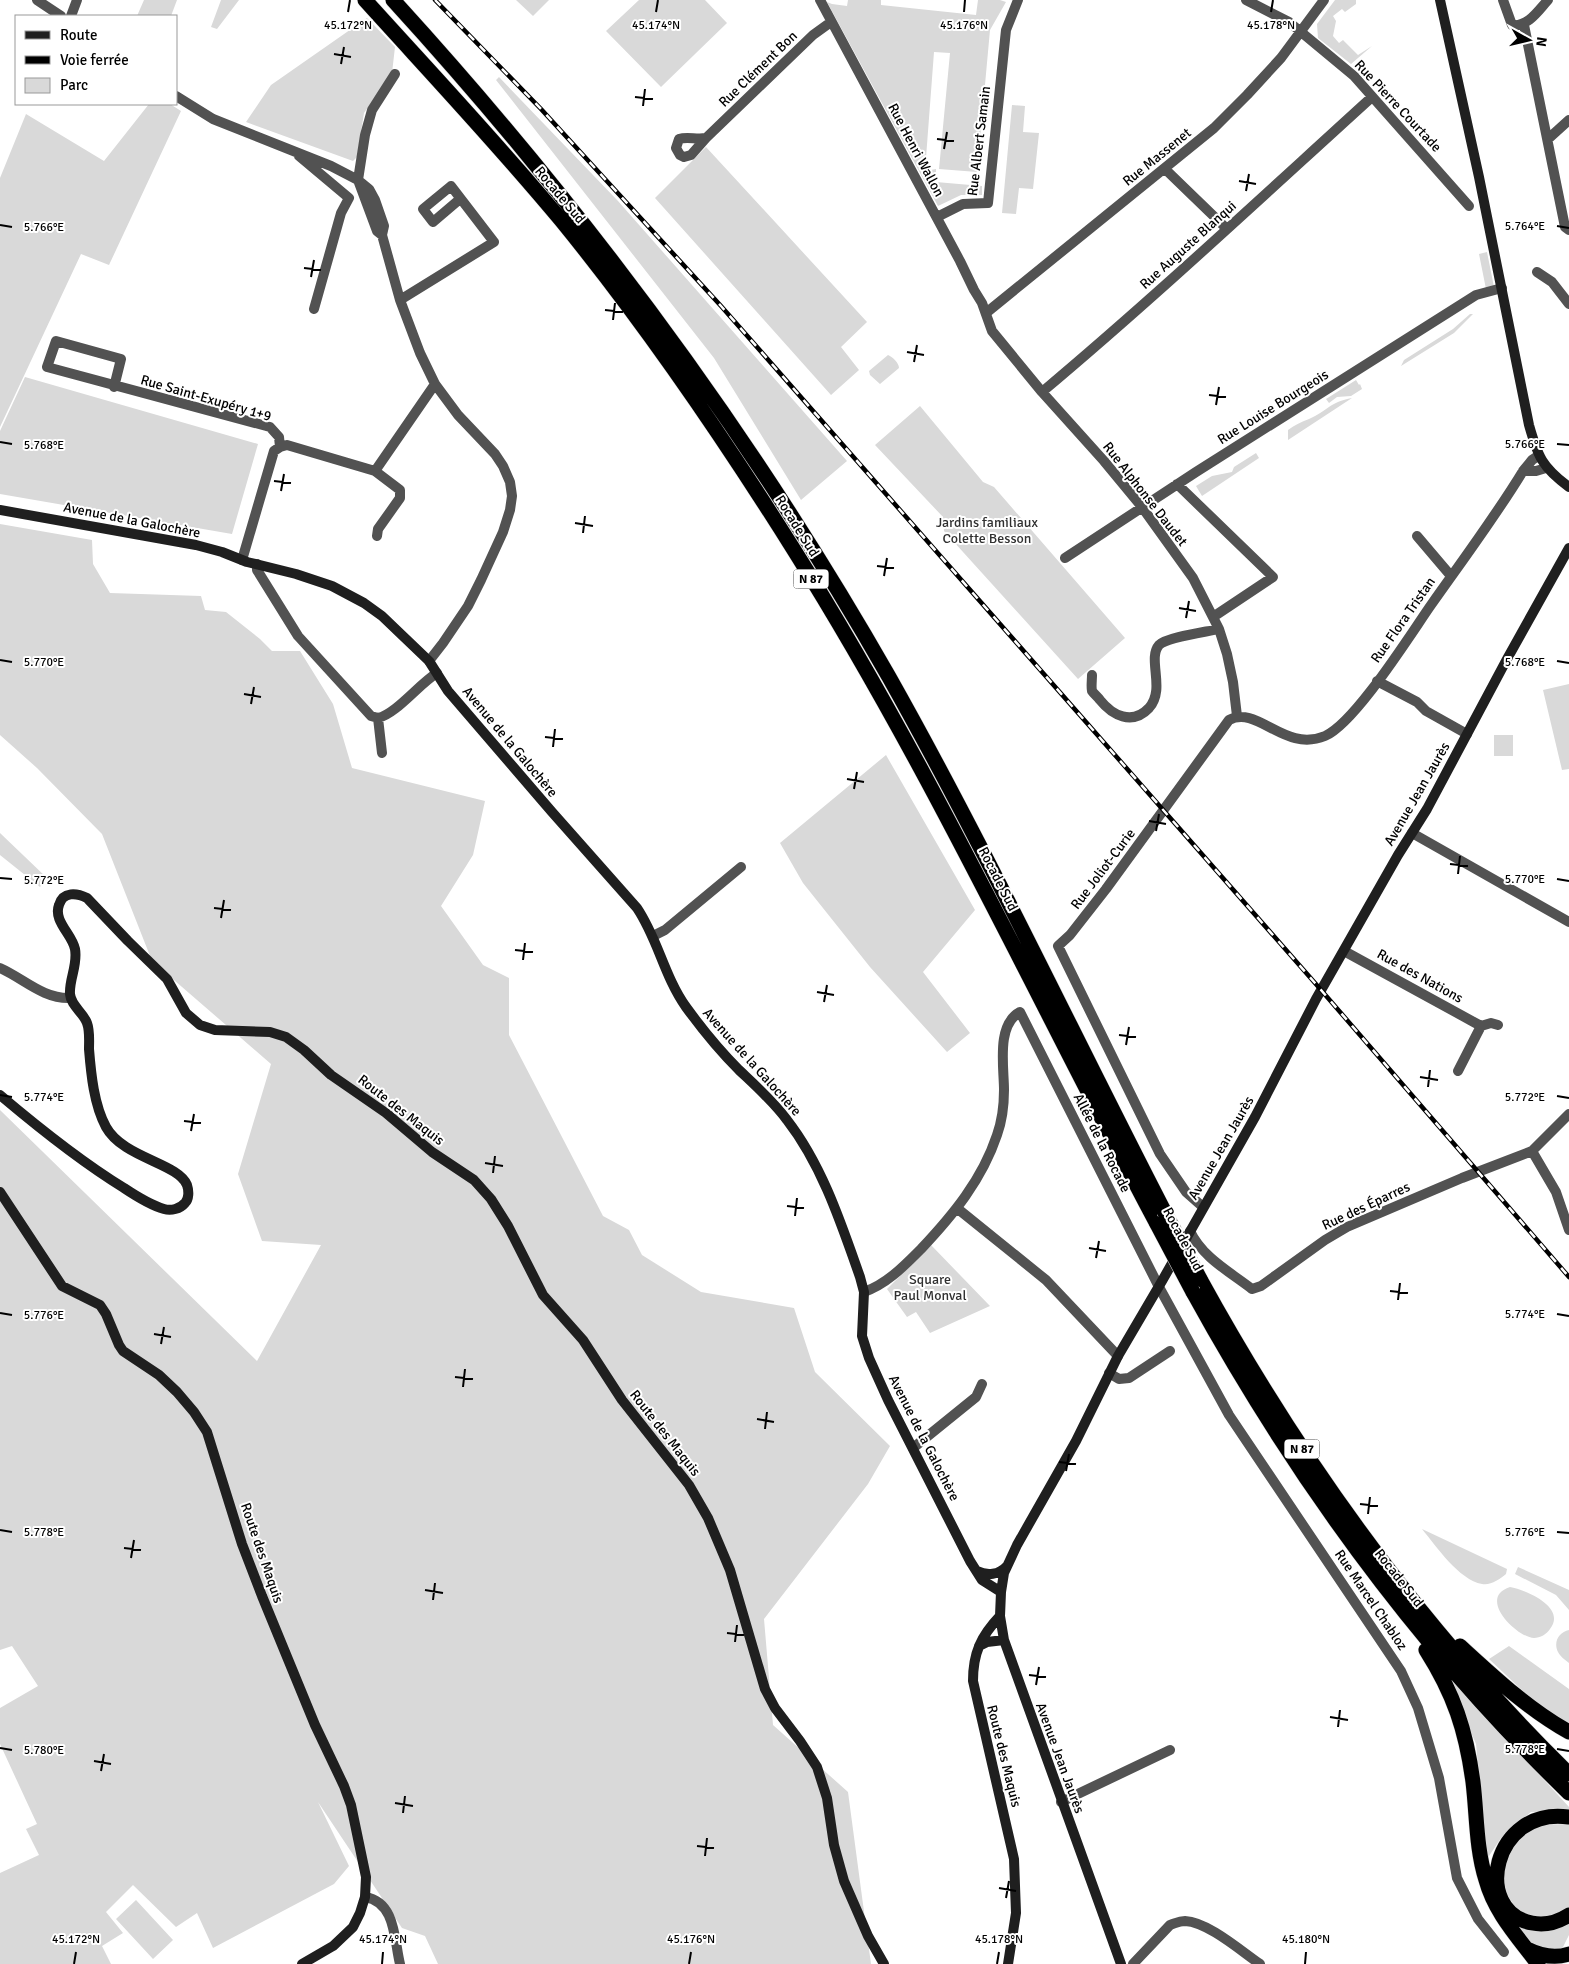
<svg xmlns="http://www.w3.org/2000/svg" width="1569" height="1964" font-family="Signika,sans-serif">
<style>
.green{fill:#d9d9d9}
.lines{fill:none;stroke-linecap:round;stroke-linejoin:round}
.highway-casing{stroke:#dbdbdb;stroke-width:16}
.street{stroke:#525252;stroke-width:10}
.secondary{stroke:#1f1f1f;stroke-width:10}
.highway{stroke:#000;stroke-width:15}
.rail-casing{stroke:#000;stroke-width:4.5}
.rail{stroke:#fff;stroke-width:2.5;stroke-dasharray:8;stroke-linecap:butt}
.highway-bridge-casing{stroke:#dbdbdb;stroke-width:16;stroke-linecap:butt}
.highway-bridge{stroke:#000;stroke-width:15}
.ticks{fill:none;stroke:#000;stroke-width:2}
.labels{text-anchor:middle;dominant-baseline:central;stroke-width:4;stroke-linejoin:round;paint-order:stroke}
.shield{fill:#fff;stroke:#4c4c4c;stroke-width:1}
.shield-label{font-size:12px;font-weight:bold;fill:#000}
.street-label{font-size:14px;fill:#000;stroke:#fff}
.park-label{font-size:14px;fill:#303030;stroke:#fff}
.ticks-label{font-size:12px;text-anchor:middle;fill:#000;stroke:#fff;stroke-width:4;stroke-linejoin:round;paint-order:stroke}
</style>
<rect width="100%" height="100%" fill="#fff"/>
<!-- green -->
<path class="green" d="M144,0H177L171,16H137Z
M221,0H239L217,29L211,27Z
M516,0H549L533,16Z
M639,0H705L727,23L661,87L606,31Z
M848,0H881V5L976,15L978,0H1000L1006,2L990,30L977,172L939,169L950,53L934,52L925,171L936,169V182L982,186V195H961L938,206L827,2L832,4L847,6Z
M1335,0H1356V4L1345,12L1342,9L1333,16L1336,21L1333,36L1339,43L1343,40L1358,55L1372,46L1351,64L1318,38L1317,24Z
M367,18L395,47L392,73L364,113L357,157L353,161L246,122L271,85Z
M499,77L618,201L847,461L801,500L714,358L496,80Z
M149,104H170L181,111L109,265L81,254L0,427V178L26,114L104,161Z
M1012,105L1025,106L1023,132L1039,133L1033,189L1019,188L1016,214L1002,213Z
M706,147L867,322L841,347L859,370L831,395L655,198Z
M1487,252L1494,287L1486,289L1479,254Z
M1470,314H1473L1454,333L1401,366L1404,360L1453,329Z
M888,355C893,357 899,363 899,368L880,384L870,375L869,371Z
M25,377L258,444L232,534L0,494V431Z
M1356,380L1359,385L1360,384L1362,389L1351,396L1337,397L1329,403L1326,399Z
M1352,398L1288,440V430C1295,425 1301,422 1309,419C1327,411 1330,402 1352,398Z
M920,406L983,482L994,487L1125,638L1078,679L944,531L943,517L875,445Z
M1256,453L1259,458L1202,496L1196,486L1212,476L1232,472L1234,467Z
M0,524L92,540L93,564L110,593L201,596L205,610L226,612L260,639L272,651H300L333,704L352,768L485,801L473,855L441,906L483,965L509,978V1035L603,1216L629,1230L642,1255L701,1292L794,1308L815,1372L890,1446L868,1484L764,1619L773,1725L848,1792L871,1964H438L425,1936L402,1928L318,1802L349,1866L334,1884L213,1948L197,1913L176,1927L133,1885L106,1912L123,1933L102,1946L111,1964H0V1873L39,1855L26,1829L37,1824L0,1744V1708L38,1686L12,1646L0,1650V1110L257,1361L321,1245L262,1241L238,1174L271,1064L152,961L102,834L37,768L0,735Z
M1569,684V769L1562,770L1543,690Z
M1494,735H1513V756H1494Z
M886,755L975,910L923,972L970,1033L947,1052L870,967L803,883L780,843Z
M0,833L47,878L40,887L0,855Z
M931,1245L990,1306L930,1333L916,1312L907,1317L887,1289Z
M1422,1529L1507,1569L1506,1574C1500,1579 1490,1586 1482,1584C1459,1580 1436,1546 1422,1529Z
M1518,1567L1569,1590V1610L1556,1595L1515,1574Z
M1510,1587C1526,1590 1567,1607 1550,1629C1547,1634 1540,1638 1534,1638C1518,1638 1476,1598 1510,1587Z
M1569,1630V1663C1565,1660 1560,1656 1558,1652C1553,1642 1559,1632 1569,1630Z
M1509,1646L1569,1689V1723L1546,1713L1489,1659Z
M1451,1678L1569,1807V1811L1531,1812L1501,1838L1487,1859L1476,1744L1449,1681Z
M1569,1824V1908L1555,1917L1532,1918L1518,1911L1505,1892L1503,1864L1517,1837L1535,1825Z
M136,1900L173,1940L153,1959L116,1919Z
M1508,1918L1569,1921V1935L1562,1949C1558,1950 1553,1951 1550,1951C1534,1949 1516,1931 1508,1918Z"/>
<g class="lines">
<defs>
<path id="highway" d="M365,0C431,73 498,144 561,220C646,324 723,437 794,550C930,766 1037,999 1157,1224
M393,0C582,207 750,433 889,677C987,851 1072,1033 1164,1211
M1200,1279C1300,1461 1421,1629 1569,1774
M1193,1292C1294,1476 1418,1647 1569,1793
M1460,1646C1495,1678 1528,1709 1569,1732
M1426,1650C1454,1694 1466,1730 1473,1782C1477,1815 1476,1849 1486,1880C1495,1913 1518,1937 1538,1964
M1569,1817C1493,1806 1471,1911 1532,1923C1546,1926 1558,1922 1569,1915
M1527,1949C1541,1956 1554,1959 1569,1954"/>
</defs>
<!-- highway casing -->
<use href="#highway" class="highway-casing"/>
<!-- street -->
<path class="street" d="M37,0L61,16
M820,0L960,261L974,290L982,303L992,331L1042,392L1104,461L1142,507L1193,578L1219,629L1227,654L1233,682L1237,716
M1246,0L1289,22L1354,76L1469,206
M1503,0L1512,25C1528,27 1538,11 1548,0
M71,16L77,0
M1524,25L1565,227L1569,230
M176,96L213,119L331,166L358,180L369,189L375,200L384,226L382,235L400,300L420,353L435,384L458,415L495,454L503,466L510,482L512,496L510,510L503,532L481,580L468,606L443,643L429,661
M706,138C696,140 688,136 679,139L676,148L680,155L684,157L691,155L706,138L813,35L831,22
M1548,139L1569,120
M299,156L349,198L341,213L314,309
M1165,169L1227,229
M937,217L963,204L988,203L1006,30L1018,0
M382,235L377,231L358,180L365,135L372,110L395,74
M1537,272L1552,282L1569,304
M400,300L494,242L451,186L423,209L433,222L460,199
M986,313L1214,128L1247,95L1281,58L1324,0
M114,387L121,359L56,341L47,367L270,427L279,437L280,447
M1042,392C1155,297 1263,196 1372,97
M375,471L400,490V498L378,529L377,536
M1523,471H1536L1546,468
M1177,484L1273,577L1213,617
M1417,536L1451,576
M1065,558L1196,472L1476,295L1502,288
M242,560L274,451L280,447L287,445L375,471L435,384
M257,564V570L298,636L371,716L378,718C396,714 419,684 437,673
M1092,675C1092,680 1091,687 1092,691C1094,694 1098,697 1100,700C1112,715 1132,726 1149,708C1166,689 1147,659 1159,645C1167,637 1206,632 1219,629
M1377,681L1417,702L1426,711L1467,734
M378,718L382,753
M1412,833L1569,922
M653,936L665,930L741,867
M1344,951L1481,1026L1458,1071
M0,968C23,978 43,999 70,998
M1481,1026L1491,1023L1498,1025
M1532,1151L1556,1192L1569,1230
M1203,1207L1186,1192L1160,1154L1058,946L1070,935L1106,889L1229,720C1258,705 1284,753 1325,736C1355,723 1410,635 1431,605C1462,561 1495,517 1523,471L1532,460L1538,456
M958,1209L1046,1280L1118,1356
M1190,1231C1202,1257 1230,1272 1252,1289L1261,1286L1325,1240L1347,1227L1462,1178L1532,1151L1569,1114
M864,1292C887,1284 904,1266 921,1249C953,1215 982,1180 997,1135C1002,1121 1004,1105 1004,1090C1004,1067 996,1025 1020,1012L1159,1287L1229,1415L1401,1671L1418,1708L1439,1778L1457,1878L1478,1919L1504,1952
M1109,1373L1119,1379L1129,1378L1170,1351
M913,1448L976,1397L982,1384
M1061,1802L1170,1750
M365,1897C396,1902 394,1940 400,1964
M1133,1964L1170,1925C1176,1923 1179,1921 1185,1921C1208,1922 1241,1951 1260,1964"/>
<!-- secondary -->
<path class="secondary" d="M1440,0L1479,177L1529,425C1538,457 1542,467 1569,487
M0,510L196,545L222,552L247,562L296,574L332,586L364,603L382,616L429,661L448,691L552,812L637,908C658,939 664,976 686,1007C702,1029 720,1051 739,1070C756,1086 773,1101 787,1120C822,1165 841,1223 860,1277L864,1292L862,1336L869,1358L888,1400L970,1561L982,1580L1001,1592
M0,1095C39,1128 80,1161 124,1188C136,1196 150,1205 164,1209C171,1211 180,1209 185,1203C189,1199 189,1191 187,1185C178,1163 123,1158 106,1127C94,1105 91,1074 89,1049C89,1041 90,1031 87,1023C83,1012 71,1006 70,994C69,979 78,965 75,949C72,934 53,921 59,905C63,891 77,893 87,898L128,941L167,979L186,1013L200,1025L215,1030L270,1032L286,1037L304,1050L331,1075L386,1113L432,1152L474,1180L491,1199L508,1226L543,1295L583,1340L622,1400L689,1485L708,1518L730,1570L765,1689L775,1708L800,1741L817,1767L827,1798L834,1845L844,1881L868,1936L884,1964
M0,1192L62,1286L100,1305L106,1314L119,1345L123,1351L159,1375L177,1392L194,1412L207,1432L242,1544L262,1596L315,1725L344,1786L351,1805L366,1877L365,1897L360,1913L353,1927L333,1946L302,1964
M977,1571C987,1576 999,1575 1007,1566
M1000,1616C981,1636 973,1653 973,1681L1014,1859L1016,1913L1008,1964
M979,1646L987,1642L1004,1640
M1121,1964L1004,1640L1000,1616L1001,1592L1004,1573L1017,1545L1076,1441L1118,1356L1162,1281L1255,1117L1316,999L1398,855L1427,809L1507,659L1569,548"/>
<!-- highway -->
<use href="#highway" class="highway"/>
<defs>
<path id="rail" d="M435,0L541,109L721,306L1315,983L1569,1277"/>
</defs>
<!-- rail casing -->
<use href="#rail" class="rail-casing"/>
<!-- rail -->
<use href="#rail" class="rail"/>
<defs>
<path id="highway-bridge" d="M1164,1211L1200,1279
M1157,1224L1193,1292"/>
</defs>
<!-- highway-bridge casing -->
<use href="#highway-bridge" class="highway-bridge-casing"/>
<!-- highway-bridge -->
<use href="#highway-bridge" class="highway-bridge"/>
</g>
<!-- ticks -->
<path class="ticks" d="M348,12L350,0M656,12L658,0M964,12L965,0M1271,12L1273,0M334,54L351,57M341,64L344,47M635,97L653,99M643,106L645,89M937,139L954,141M944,149L947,132M1239,181L1256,184M1246,191L1249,174M0,225L12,227M1557,226L1569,228M304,268L321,270M311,277L314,260M605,310L623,312M613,320L615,303M907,352L924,355M914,362L917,345M1209,395L1226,397M1216,405L1219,387M0,442L12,444M1557,444L1569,445M274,481L291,483M281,491L284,474M575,523L593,526M583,533L585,516M877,566L894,568M884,576L887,558M1179,608L1196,611M1186,618L1189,601M0,660L12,662M1557,661L1569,663M244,694L261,697M251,704L254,687M545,737L563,739M553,747L555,729M847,779L864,782M854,789L857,772M1149,821L1166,824M1156,831L1159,814M1450,864L1468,866M1458,874L1460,856M0,878L12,879M1557,879L1569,881M214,908L231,910M221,918L224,900M515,950L533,952M523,960L525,943M817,992L834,995M824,1002L827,985M1119,1035L1136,1037M1126,1045L1129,1027M1420,1077L1438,1080M1428,1087L1430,1070M0,1095L12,1097M1557,1096L1569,1098M184,1121L201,1123M191,1131L194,1114M485,1163L503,1166M493,1173L495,1156M787,1206L804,1208M795,1216L797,1198M1089,1248L1106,1251M1096,1258L1099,1241M1390,1291L1408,1293M1398,1300L1400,1283M0,1313L12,1315M1557,1314L1569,1316M154,1334L171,1337M161,1344L164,1327M455,1377L473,1379M463,1387L465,1369M757,1419L774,1422M765,1429L767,1412M1059,1462L1076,1464M1066,1471L1069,1454M1360,1504L1378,1506M1368,1514L1370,1497M0,1530L12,1532M1557,1532L1569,1533M124,1548L141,1550M131,1558L134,1540M425,1590L443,1593M433,1600L435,1583M727,1633L744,1635M735,1642L737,1625M1029,1675L1046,1677M1036,1685L1039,1667M1330,1717L1348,1720M1338,1727L1340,1710M0,1748L12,1750M1557,1749L1569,1751M94,1761L111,1764M101,1771L104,1754M395,1803L413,1806M403,1813L405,1796M697,1846L714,1848M705,1856L707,1838M999,1888L1016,1891M1006,1898L1009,1881M74,1964L76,1952M382,1964L383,1952M689,1964L691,1952M997,1964L999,1952M1305,1964L1306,1952"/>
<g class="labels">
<!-- shield labels -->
<g class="shield">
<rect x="793.5" y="569.5" width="35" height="19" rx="4"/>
<rect x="1284.5" y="1439.5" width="35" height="19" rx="4"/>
</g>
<g class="shield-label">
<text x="811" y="579">N 87</text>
<text x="1302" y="1449">N 87</text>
</g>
<!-- street labels -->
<g class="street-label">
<text transform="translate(758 69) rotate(-44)">Rue Clément Bon</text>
<text transform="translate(1398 106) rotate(47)">Rue Pierre Courtade</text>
<text transform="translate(979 141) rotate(-83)">Rue Albert Samain</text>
<text transform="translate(916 150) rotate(62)">Rue Henri Wallon</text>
<text transform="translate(1157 157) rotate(-39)">Rue Massenet</text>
<text transform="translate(560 195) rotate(50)">Rocade Sud</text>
<text transform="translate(1188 245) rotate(-42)">Rue Auguste Blanqui</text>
<text transform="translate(206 398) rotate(16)">Rue Saint-Exupéry 1+9</text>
<text transform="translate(1273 407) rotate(-32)">Rue Louise Bourgeois</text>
<text transform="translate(1145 494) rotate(52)">Rue Alphonse Daudet</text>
<text transform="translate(132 520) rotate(11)">Avenue de la Galochère</text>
<text transform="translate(797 526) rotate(58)">Rocade Sud</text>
<text transform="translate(1403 620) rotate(-55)">Rue Flora Tristan</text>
<text transform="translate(510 742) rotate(50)">Avenue de la Galochère</text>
<text transform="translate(1417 794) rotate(-60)">Avenue Jean Jaurès</text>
<text transform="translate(1103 869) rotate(-53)">Rue Joliot-Curie</text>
<text transform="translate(998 879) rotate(63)">Rocade Sud</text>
<text transform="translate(1420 976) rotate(29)">Rue des Nations</text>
<text transform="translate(752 1062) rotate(48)">Avenue de la Galochère</text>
<text transform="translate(401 1110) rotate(38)">Route des Maquis</text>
<text transform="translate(1102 1143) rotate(63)">Allée de la Rocade</text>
<text transform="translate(1221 1148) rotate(-60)">Avenue Jean Jaurès</text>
<text transform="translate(1366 1206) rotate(-25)">Rue des Éparres</text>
<text transform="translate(1183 1239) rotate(62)">Rocade Sud</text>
<text transform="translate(665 1433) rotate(52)">Route des Maquis</text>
<text transform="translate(924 1438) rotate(63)">Avenue de la Galochère</text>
<text transform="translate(262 1553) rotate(71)">Route des Maquis</text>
<text transform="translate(1399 1578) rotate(52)">Rocade Sud</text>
<text transform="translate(1371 1600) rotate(56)">Rue Marcel Chabloz</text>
<text transform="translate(1004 1756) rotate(76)">Route des Maquis</text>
<text transform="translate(1060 1758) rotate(70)">Avenue Jean Jaurès</text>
</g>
<!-- park labels -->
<g class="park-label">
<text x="987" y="522">Jardins familiaux<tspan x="987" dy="16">Colette Besson</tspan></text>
<text x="930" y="1279">Square<tspan x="930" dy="16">Paul Monval</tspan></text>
</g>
</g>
<g class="ticks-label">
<text x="348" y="29">45.172°N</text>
<text x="656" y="29">45.174°N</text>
<text x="964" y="29">45.176°N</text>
<text x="1271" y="29">45.178°N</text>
<text x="1525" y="230">5.764°E</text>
<text x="44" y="231">5.766°E</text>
<text x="1525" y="448">5.766°E</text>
<text x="44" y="449">5.768°E</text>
<text x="1525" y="666">5.768°E</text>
<text x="44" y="666">5.770°E</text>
<text x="1525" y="883">5.770°E</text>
<text x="44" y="884">5.772°E</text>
<text x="1525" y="1101">5.772°E</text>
<text x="44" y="1101">5.774°E</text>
<text x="1525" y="1318">5.774°E</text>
<text x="44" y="1319">5.776°E</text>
<text x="1525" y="1536">5.776°E</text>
<text x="44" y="1536">5.778°E</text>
<text x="1525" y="1753">5.778°E</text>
<text x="44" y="1754">5.780°E</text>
<text x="76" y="1943">45.172°N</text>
<text x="383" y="1943">45.174°N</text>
<text x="691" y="1943">45.176°N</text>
<text x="999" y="1943">45.178°N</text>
<text x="1306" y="1943">45.180°N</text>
</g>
<!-- legend -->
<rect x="15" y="15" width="162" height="90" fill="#ffffff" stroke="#999999"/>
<rect x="25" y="31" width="25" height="8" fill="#1f1f1f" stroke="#999999"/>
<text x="60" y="40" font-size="15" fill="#000000">Route</text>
<rect x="25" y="56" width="25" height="8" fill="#000000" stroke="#999999"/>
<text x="60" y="65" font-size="15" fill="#000000">Voie ferrée</text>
<rect x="25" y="78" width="25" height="15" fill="#d9d9d9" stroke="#999999"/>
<text x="60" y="90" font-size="15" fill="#000000">Parc</text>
<!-- north arrow -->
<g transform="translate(1529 40) rotate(98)" stroke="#ffffff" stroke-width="4" paint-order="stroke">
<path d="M0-4L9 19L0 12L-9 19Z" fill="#000000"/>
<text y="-8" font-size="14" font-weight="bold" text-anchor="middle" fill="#000000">N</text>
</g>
</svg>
